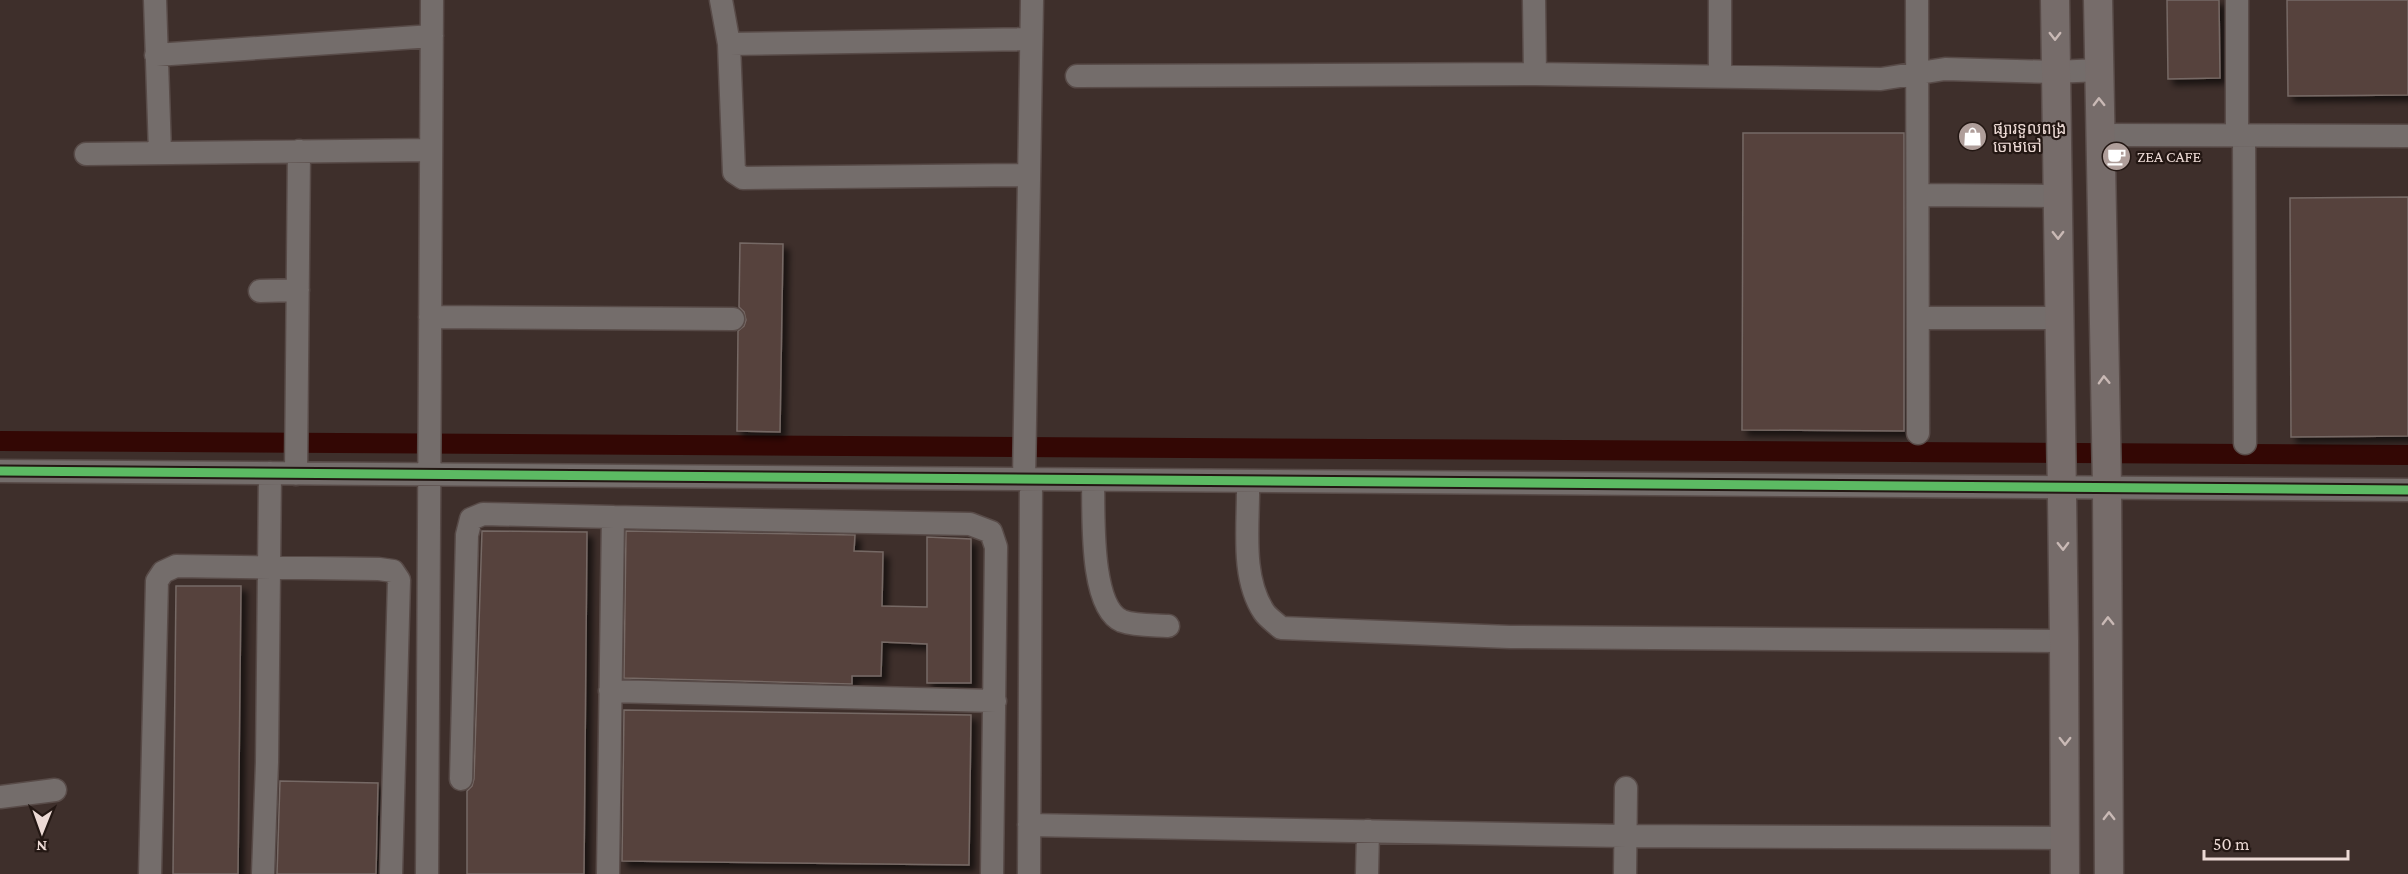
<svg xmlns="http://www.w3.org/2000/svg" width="2408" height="874" font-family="'Crimson Pro','Noto Sans Khmer',serif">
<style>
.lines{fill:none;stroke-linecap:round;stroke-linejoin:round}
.canal{stroke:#330704;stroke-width:20}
.building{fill:#56423d;stroke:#766965;stroke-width:1.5;filter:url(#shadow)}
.minor-casing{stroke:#584b48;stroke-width:25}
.major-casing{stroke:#584b48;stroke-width:31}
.minor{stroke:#746d6b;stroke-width:22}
.major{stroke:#766c6a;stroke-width:28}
.cycleway-casing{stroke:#231713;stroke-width:13}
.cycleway{stroke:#5cba63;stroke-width:9}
.oneway{stroke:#c9b9b5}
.labels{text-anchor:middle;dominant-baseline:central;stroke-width:4.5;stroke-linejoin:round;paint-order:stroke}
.poi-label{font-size:16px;fill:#ecdad5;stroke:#231713;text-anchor:start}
</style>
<defs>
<filter id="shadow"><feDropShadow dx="5.5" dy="5.5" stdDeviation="3" flood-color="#0009"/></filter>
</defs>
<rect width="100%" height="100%" fill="#3e2f2b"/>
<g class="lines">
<!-- canal -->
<path class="canal" d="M0,441L2408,455"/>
</g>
<!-- building -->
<path class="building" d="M2167,0H2219L2220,78L2168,79Z
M2287,0H2408V95L2288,96Z
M1743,133H1904V431L1742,430Z
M2408,197V436L2291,437L2290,198Z
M740,243L783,244L780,432L737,431L738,331L744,326L746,320L744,312L739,307Z
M482,531L587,532L584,874H467V791L472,786L474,779Z
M626,531L855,535L854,551L883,552L882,606L927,607V537L971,539V683H927V644L882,642L881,676H852V684L624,678Z
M176,586H241L238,874H173Z
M624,710L971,715L969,865L622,861Z
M280,781L378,783L376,874H277Z"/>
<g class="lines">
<defs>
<path id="minor" d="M155,0L160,153
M721,0L729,44L734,172L743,178L1029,175
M1534,0L1535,74
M1720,0V75
M1917,0L1918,433
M729,44L1031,39
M156,55L432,36
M1077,76L1535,74L1881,79L1945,69L2055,72L2099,70
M2099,135L2408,136
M2237,135V0
M2244,135L2245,443
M86,154L431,150
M1918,195L2057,196
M260,291L298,290
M430,317L733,319
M1918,318H2059
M0,471L2408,490
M296,474L299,151
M1024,480L1032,0
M1093,481C1094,512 1089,607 1122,621C1136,626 1154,625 1168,626
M1248,482C1249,523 1240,576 1264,612C1268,618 1276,623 1281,628L1510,637L2064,641
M610,691L995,701
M461,779L467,535L471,519L483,514L613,517
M0,797L55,790
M1029,825L1625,836L2065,838
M150,874L157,581L163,572L176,566L379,569L393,571L399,580L391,874
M263,874L267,762L270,473
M427,874L432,0
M608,874L613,517L970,524L991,532L996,547L992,874
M1029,874L1031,480
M1367,874L1368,831
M1625,874L1626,788"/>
<path id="major" d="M2055,0L2064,641L2065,874
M2098,0L2107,486L2109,874"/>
</defs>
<!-- minor casing -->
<use href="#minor" class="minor-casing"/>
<!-- major casing -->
<use href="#major" class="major-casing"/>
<!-- minor -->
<use href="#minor" class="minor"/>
<!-- major -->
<use href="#major" class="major"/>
<defs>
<path id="cycleway" d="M0,471L2408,490"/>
</defs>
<!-- cycleway casing -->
<use href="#cycleway" class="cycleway-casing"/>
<!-- cycleway -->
<use href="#cycleway" class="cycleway"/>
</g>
<!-- one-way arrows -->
<defs><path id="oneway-chevron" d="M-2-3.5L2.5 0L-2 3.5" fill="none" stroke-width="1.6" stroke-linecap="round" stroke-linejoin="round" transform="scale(1.5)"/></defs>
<g class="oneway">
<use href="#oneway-chevron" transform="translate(2055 36) rotate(90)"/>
<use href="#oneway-chevron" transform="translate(2099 102) rotate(-91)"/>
<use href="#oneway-chevron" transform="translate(2058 235) rotate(89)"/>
<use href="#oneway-chevron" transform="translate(2104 380) rotate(-92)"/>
<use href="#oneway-chevron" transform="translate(2063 546) rotate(89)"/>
<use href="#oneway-chevron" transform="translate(2108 621) rotate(-91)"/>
<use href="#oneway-chevron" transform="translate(2065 741) rotate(90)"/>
<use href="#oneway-chevron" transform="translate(2109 816) rotate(-90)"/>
</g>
<!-- icons -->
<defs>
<symbol id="shop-disc" viewBox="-11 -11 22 22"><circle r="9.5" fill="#af9e9a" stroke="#231713"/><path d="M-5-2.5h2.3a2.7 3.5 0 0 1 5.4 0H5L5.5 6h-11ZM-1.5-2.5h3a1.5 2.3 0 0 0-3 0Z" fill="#fff"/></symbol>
<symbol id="cafe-disc" viewBox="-11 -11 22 22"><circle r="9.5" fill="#af9e9a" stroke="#231713"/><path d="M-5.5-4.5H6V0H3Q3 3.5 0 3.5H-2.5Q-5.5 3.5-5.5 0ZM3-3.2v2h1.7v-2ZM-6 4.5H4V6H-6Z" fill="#fff"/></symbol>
</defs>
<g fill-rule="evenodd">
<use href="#shop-disc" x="1956" y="120" width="33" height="33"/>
<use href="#cafe-disc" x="2100" y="140" width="33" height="33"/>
</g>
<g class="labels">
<!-- poi labels -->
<g class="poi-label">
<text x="1993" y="128">ផ្សារទួលពង្រ<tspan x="1993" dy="18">ចោមចៅ</tspan></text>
<text x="2137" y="156">ZEA CAFE</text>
</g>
</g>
<!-- north arrow -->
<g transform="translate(42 832) rotate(181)" stroke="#231713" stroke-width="4.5" paint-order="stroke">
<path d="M0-4.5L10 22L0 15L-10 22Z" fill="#ecdad5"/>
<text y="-9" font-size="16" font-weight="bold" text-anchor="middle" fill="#ecdad5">N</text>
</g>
<!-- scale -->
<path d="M2204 850v9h144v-9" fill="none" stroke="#ecdad5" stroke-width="3"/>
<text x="2213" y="850" font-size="18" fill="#ecdad5" stroke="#231713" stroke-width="4.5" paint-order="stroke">50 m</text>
</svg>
